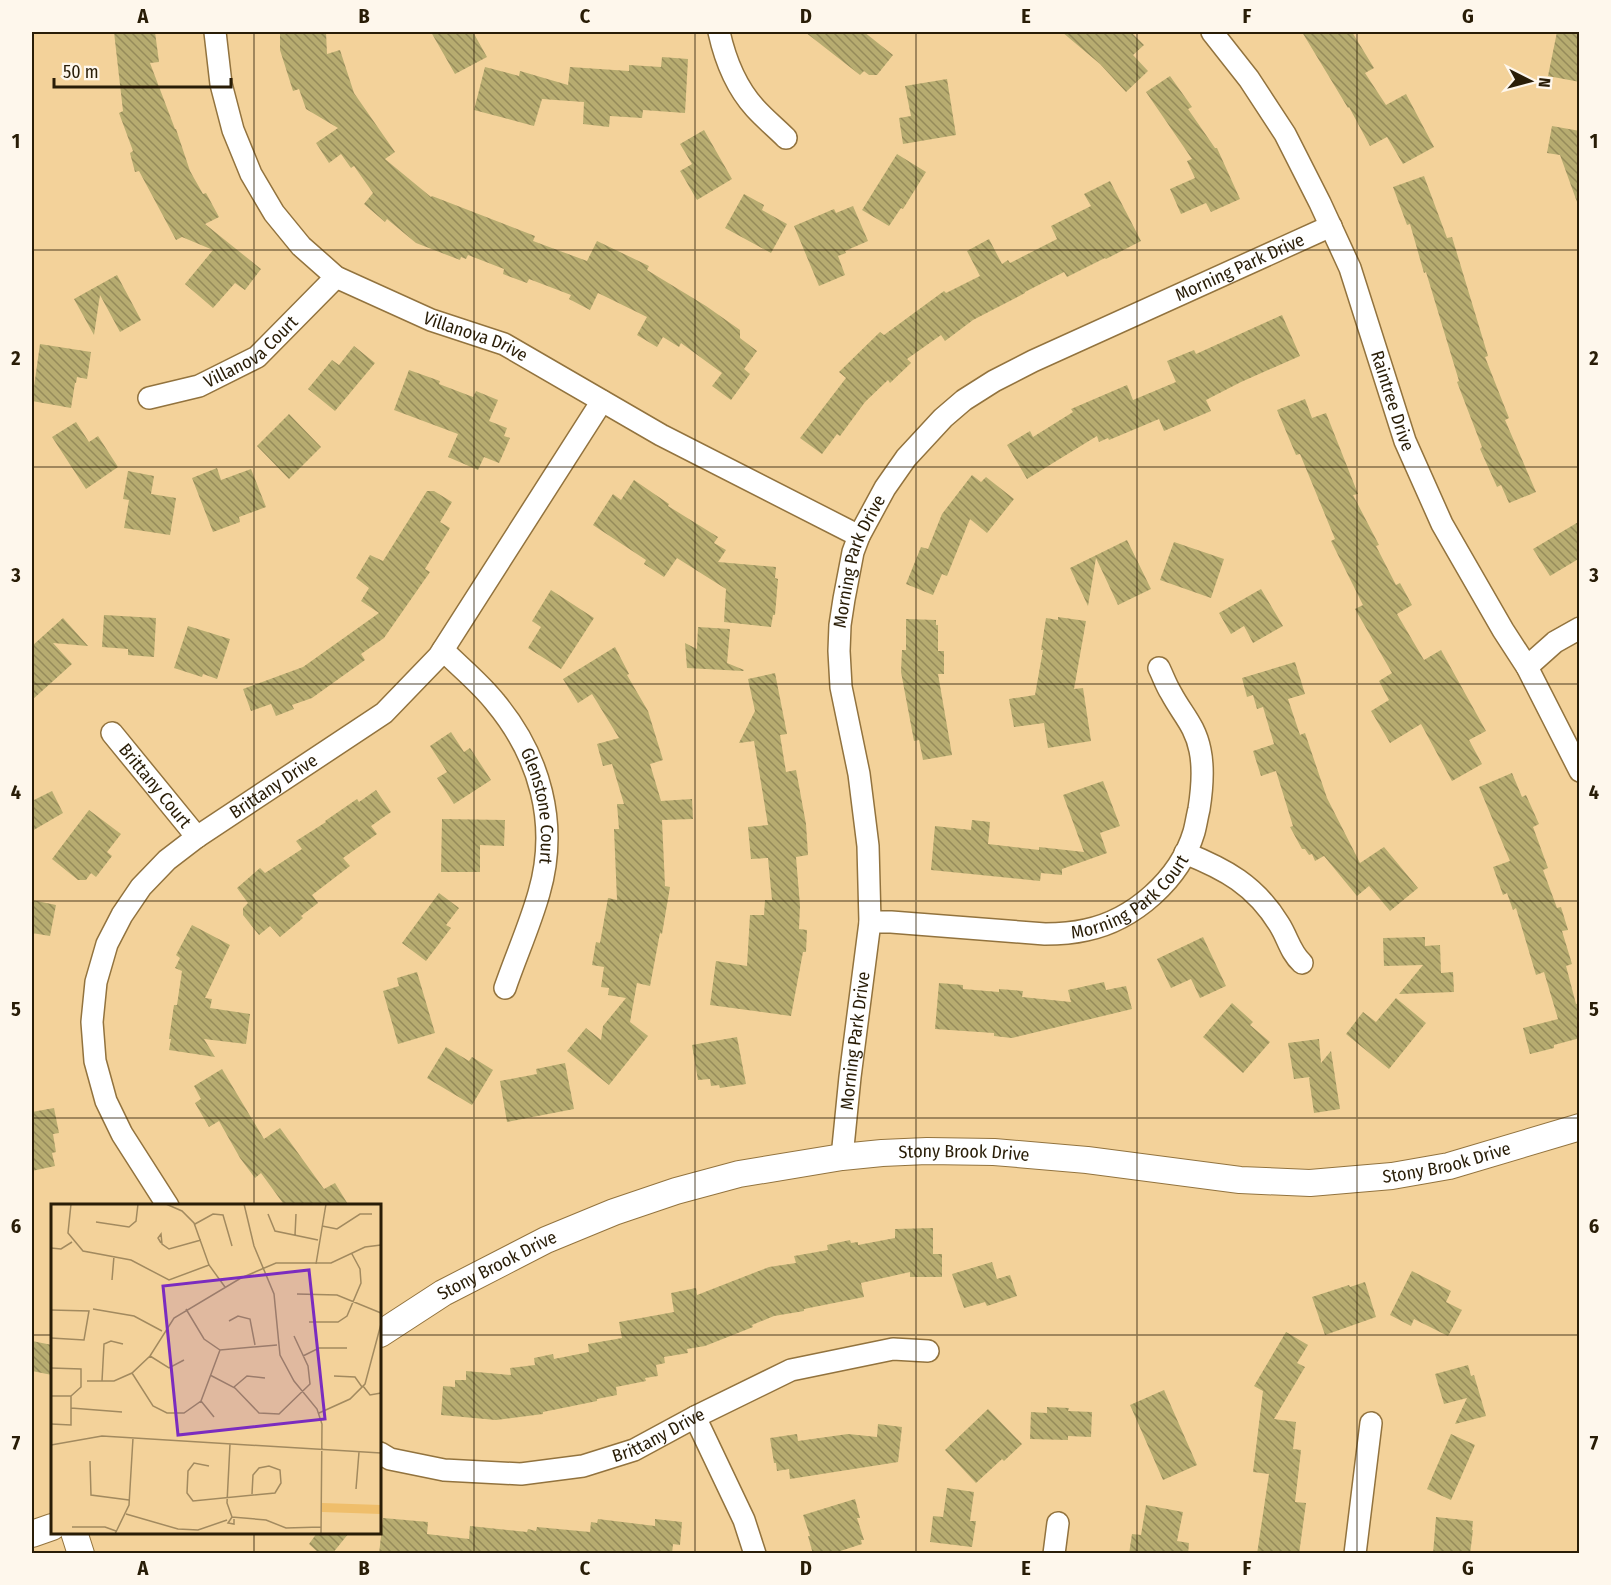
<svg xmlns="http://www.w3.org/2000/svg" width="1611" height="1585" font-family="'Fira Sans Condensed',sans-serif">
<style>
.building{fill:url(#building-back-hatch)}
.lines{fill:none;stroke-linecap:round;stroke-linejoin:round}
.minor-casing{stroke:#92733e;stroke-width:24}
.tertiary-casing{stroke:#92733e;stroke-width:28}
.minor{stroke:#fff;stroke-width:21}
.tertiary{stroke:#fff;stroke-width:26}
.grid{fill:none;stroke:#291d07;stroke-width:1.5;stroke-opacity:0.55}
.labels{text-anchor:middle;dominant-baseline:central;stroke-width:4.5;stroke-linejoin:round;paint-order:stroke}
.street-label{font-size:18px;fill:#291d07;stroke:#fef7ec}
.inset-road{fill:none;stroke:#a28a5f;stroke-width:1.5}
.view{fill:#7b2cbf;fill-opacity:0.15;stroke:#7b2cbf;stroke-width:3}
.inset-edge{fill:none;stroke:#291d07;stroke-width:3}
.neatline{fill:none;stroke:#291d07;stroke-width:2}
.grid-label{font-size:20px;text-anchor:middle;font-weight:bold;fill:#291d07}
</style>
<defs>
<pattern id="building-back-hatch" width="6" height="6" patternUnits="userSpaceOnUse" patternTransform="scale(1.5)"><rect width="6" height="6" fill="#b7ac70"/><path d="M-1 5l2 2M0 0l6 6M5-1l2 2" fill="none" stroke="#958b5a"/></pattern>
</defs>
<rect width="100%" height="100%" fill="#f3d29a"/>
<!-- building -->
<path class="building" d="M114,32H155L159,62L150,63L175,129H176L190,171L203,194L206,193L219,217L205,224L261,269L245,290L235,283L213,308L185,284L213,250L182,237L176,240L139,171L135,172L130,153L133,151L119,113L123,111Z
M280,32H326L327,54L340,50L354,93L395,152L385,159L431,197L432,196L535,236L533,241L587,261L597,241L649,266L647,270L706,306L740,330V338L757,351L744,369L750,374L731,400L712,386L722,373L681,343L679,347L663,337L657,347L637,335L647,317L598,293L590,310L569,299L571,295L529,279L527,283L503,274L504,269L468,255L466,259L461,257L460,260L416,243L387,219L385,222L364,204L373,193L354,166L351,168L341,154L329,163L316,143L338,128L306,109L299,89L293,91L280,50Z
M431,32H473L487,57L455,74Z
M805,32H864L893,55L877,75H869L864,71L860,75Z
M1062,32H1131L1144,45L1133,55L1148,71L1126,92L1100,64Z
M1302,32H1352L1374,68L1365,73L1386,105L1406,94L1434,147L1403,164L1387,137L1370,146L1349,107L1348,108Z
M1557,32H1580V82L1548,76Z
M662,57L688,59L685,113L643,110L642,118L610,116L609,127L583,124L584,102L542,99L534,126L474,110L485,67L519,76L520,71L568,85L570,67L629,71V65L661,67Z
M1170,76L1192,107L1188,109L1215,148H1217L1240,199L1211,212L1206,203L1181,214L1170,189L1195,178L1187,161L1192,159L1146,92Z
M947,79L956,135L903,144L899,118L911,116L905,86Z
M1552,126L1580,131V202H1577L1560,155L1547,153Z
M704,130L732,179L697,200L680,171L692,164L680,144Z
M897,154L926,172L903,209L901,208L889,226L862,210Z
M1424,176L1447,238L1452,237L1488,356L1485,357L1509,418L1505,420L1536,492L1509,503L1501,485L1497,487L1480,449L1482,447L1457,382L1459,381L1426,272L1424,273L1410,224L1407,225L1393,187Z
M1110,181L1141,241L1106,259L1105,258L1067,277L1064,272L1025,292V293L973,320L945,341L941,335L907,359L911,363L890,383L888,380L865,402L840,436L837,434L822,454L800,438L846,378L839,372L880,332L884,335L944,291L946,293L980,276L967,251L989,239L1002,264L1008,260L1010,263L1057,239L1051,226L1091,206L1084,194Z
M744,194L764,205L762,210L787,224L771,253L725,228Z
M853,206L868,241L845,251L846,253L838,256L845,275L819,286L794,226L834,209L836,213Z
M117,275L141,320L120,332L100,295L94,335L74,299Z
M1282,315L1300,356L1241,382L1206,400L1211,411L1164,431L1159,419L1109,440L1108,438L1099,442L1097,436L1027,479L1007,445L1030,431L1033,437L1073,412L1071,409L1127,385L1133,400L1176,382L1167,361L1194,350L1196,354Z
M40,344L91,352L87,379L77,377L76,383H75L71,408L32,401Z
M354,346L375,363L335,411L308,389L332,360L339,365Z
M409,370L440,381L439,384L473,397L476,391L498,400L489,421L507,428L504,436L510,438L499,463L484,457L478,470L448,457L458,434L394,410Z
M1305,399L1312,418L1326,413L1358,494L1353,495L1379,545L1376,546L1396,585L1400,583L1412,605L1397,614L1424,660L1441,650L1486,731L1469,740L1482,764L1452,781L1421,724L1390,743L1371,711L1389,700L1379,681L1392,673L1355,609L1363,605L1331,541L1335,539L1300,454L1296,455L1277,410Z
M289,414L321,447L289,479L257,446Z
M76,422L89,442L98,436L118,467L86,489L52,437Z
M217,468L221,480L251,469L266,507L239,517L240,522L213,532L192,478Z
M128,471L154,476L151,494L176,498L170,535L124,528L129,500L123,499Z
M972,475L981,482L986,477L1014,499L987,533L970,519L947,576L942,574L933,595L906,584L921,547L928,549L942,514Z
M634,480L669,504L668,506L718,537L714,543L726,550L718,562L776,567L775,578L778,579L775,615H773L771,627L724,622L726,589L677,558L664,577L644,564L646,560L593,525L613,494L621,500Z
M427,491H434L452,502L440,522L450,528L425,569L430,572L384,638L361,654L365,660L312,698L292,705L294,709L276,716L271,704L251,711L243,689L303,667L379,613L361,601L369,588L356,578L370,555L383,561Z
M1580,521V558L1550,576L1533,549Z
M1127,540L1151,589L1118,605L1096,558L1088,606L1070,568Z
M1174,542L1224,559L1211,598L1160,580Z
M1261,589L1283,626L1253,643L1244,626L1231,634L1219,613Z
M551,590L594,618L561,669L528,648L541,627L532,621Z
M104,615L156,618L154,657L128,655V649L102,647Z
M1058,617L1086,621L1074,689L1083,688L1091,741L1048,748L1044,723L1014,727L1009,699L1035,695L1043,650H1041L1046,618L1058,620Z
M63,618L88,646L53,643L72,664L32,700V646Z
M906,619L936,620V625H938V651H944V674H938L952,755L923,760L919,740L914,741L901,672L902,650H906Z
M188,626L230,639L217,679L203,674L202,677L174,668Z
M698,627L730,629L727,663L744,670L743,671L687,668L685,643L697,649Z
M615,647L629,674L627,675L648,711L663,760L650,764L661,801L692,799L693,819L662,820L665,886L670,887L662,934L660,933L650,986L637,983L630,1022L648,1036L609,1085L567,1051L586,1028L601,1040L603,1026L626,998L608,995L609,988L601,987L604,967L592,965L596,942L600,943L608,898L617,900L614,829H619L617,804H624L612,764L603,766L597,744L619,738L592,694L578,703L563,679Z
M1295,662L1305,694L1288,699L1300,735L1305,733L1327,798L1360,863L1384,847L1418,888L1390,911L1369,886L1357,896L1324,856L1315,861L1312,854L1309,855L1305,849H1302L1290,827L1293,826L1276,771L1261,776L1253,751L1274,744L1263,707L1257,709L1253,695L1247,697L1242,678Z
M775,673L787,734L780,735L786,772L796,770L806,824L808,855L796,857L800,906L799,929L807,930L806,952H803L791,1016L710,1005L716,961L747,966L750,915H764L765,900H772L768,858L751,859L748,827L768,825L754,741L739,743L755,711L748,679Z
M451,732L464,752L470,748L491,780L454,804L437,778L447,772L430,746Z
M1512,773L1522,797L1526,795L1539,824L1533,827L1548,868L1543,870L1557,908L1561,907L1568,930L1562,931L1572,964L1566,966L1576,1004L1580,1003V1038L1554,1045V1048L1530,1054L1523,1028L1558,1019L1544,972L1536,975L1516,908L1513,910L1507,893L1503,895L1493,867L1510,861L1479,787Z
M1103,781L1120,826L1100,833L1107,853L1062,869V875L1041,873L1040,881L931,870L935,826L971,830L972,820L990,822L988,844L1039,850V847L1084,852L1063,795Z
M376,790L391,812L371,826L377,834L343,858L350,866L312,895L318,903L301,916L303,918L280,937L270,926L259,935L243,915V908L248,903L237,888L260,868L265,873L302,849L296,841L326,822L325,821L357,799L359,802Z
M52,791L63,813L32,831V801Z
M89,810L121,834L107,852L112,856L96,877L91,873L86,880H78L52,859Z
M442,819L505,820L504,846L480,845V872H441Z
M439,893L459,908L446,925L451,928L426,961L402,943Z
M32,900L56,905L50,936L32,933Z
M192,925L230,945L205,998L212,999L210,1008L250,1014L246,1044L204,1039L215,1057L169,1050L171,1039H169L174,1005H177L182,971L175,968L180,958L176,955Z
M1203,937L1226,986L1200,998L1191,979L1171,988L1157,959Z
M1425,937V946L1440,945L1441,973L1453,972L1454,992L1399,994L1423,965L1384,966L1383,938Z
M417,972L435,1033L398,1044L383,991L399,986L397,978Z
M1104,982L1106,990L1126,986L1132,1009L1012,1038L994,1036V1033L935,1029L939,983L963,985V989L999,992V989L1023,991L1022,997L1071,1002L1068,990Z
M1396,998L1426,1023L1389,1069L1346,1034L1363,1012L1376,1022Z
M1232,1003L1253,1022L1250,1025L1270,1042L1243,1073L1203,1037Z
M737,1037L746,1084L720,1088L719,1085L711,1086L710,1079L698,1080L692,1045Z
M1319,1039L1321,1063L1331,1051L1340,1109L1314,1113L1309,1078L1310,1077L1294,1079L1288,1043Z
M446,1047L469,1061L472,1057L493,1070L472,1105L427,1078Z
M565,1063L574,1109L507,1122L500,1081L537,1074L536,1069Z
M222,1069L264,1139L280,1128L324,1189L335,1183L349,1206H285L261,1173L255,1178L240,1158L219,1121L209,1127L195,1103L201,1099L194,1086Z
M54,1108L59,1133L53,1134L56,1152L52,1153L55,1166L32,1171V1112Z
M933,1228V1254H942V1277H910V1272L861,1283L864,1297L804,1309V1311L774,1316L752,1325L753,1327L705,1346L687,1349L688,1353L664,1357L665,1363L656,1365L658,1376L645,1378L646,1381L616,1387L617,1395L597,1399V1401L543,1412V1414L496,1420L441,1415L443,1386L455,1387V1380H466V1371L511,1375L510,1368L535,1365L534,1358L553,1354L554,1359L589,1352L588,1344L622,1338L619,1322L674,1312L671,1293L696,1288L697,1295L769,1267L796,1263L794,1256L828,1250L827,1245L850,1240L851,1243L858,1242V1245L895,1238V1229Z
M992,1262L997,1279L1010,1275L1017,1296L987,1306L985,1302L964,1308L952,1274Z
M1412,1271L1451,1291L1446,1302L1462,1310L1448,1336L1414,1319L1411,1326L1390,1315Z
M1365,1282L1376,1317L1325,1335L1312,1297L1349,1285L1350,1287Z
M1286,1332L1308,1345L1297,1363L1305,1367L1274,1419L1296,1422L1293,1449L1301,1450L1295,1502L1306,1503L1299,1554H1257L1269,1474L1253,1472L1263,1391L1254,1386Z
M32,1341L52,1345V1375L32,1371Z
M1468,1365L1471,1376L1474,1375L1486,1416L1455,1424L1467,1398L1444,1404L1435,1374Z
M1164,1390L1197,1465L1163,1480L1130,1405Z
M1047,1407L1069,1408L1068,1411L1092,1412L1091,1437L1068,1436V1440L1030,1439L1031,1412L1047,1413Z
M988,1409L1022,1444L1004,1461L1002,1459L976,1483L945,1450Z
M878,1424L902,1427L898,1462L790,1479L789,1469L777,1471L776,1463H774L770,1438L797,1434L798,1441L848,1434L877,1437Z
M1451,1434L1475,1445L1451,1500L1427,1489Z
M947,1488L974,1492L970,1521H976L972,1547L930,1542L933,1516L943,1517Z
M855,1499L860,1518H857L864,1540H861L862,1544L831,1554H813L808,1536H810L803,1515Z
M1146,1505L1183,1512L1177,1541L1189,1543L1188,1554H1129L1132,1534L1141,1535Z
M1436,1517L1473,1521L1472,1530H1473L1470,1554H1433Z
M383,1518L428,1522L427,1534L469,1539L470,1526L527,1532L528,1529L536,1531L537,1527L590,1532L591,1522L597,1523L598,1519L655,1526V1519L682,1522L680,1545L673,1544L672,1554H379Z
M317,1533H349L332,1554H320L309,1544Z"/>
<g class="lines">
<defs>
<g id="minor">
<path id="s1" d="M215,32L221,84L233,130L251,174L274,213L301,246L336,277L431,320L504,344L661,435L859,536"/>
<path d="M719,32C725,59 736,87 755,108C765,119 776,128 786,138"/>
<path id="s2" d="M1212,32L1249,79L1285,134L1320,203L1350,268L1405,441L1442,524L1503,630L1527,667L1580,771"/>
<path id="s3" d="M149,398L199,386L257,357L336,277"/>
<path id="s4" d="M443,650C460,667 480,683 495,702C540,756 559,824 539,893C530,925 516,956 505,988"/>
<path d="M1527,667L1555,642L1580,628"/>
<path id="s5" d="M112,733L197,837"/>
<path d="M1185,853C1225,869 1255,885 1279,924C1288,938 1290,952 1302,963"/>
<path id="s6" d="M870,922H891L1045,934C1059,934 1073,933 1086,930C1134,920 1180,879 1194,832C1196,825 1197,817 1199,809C1202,790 1204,769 1200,750C1195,725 1182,714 1171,693C1166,685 1163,676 1159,668"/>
<path id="s7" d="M842,1157L850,1077L870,922L868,846L859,774L841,687L839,651L840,625L844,599L853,552L859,536L885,488L906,458L943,418L964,400L994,381L1033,361L1331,226"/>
<path id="s8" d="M168,1206L122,1134L106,1101L95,1061L92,1022L96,982L107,944L122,915L141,887L167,860L197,837L384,713L439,656L602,401"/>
<path d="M695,1417L744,1520L755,1554"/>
<path id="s9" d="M380,1453L390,1459L444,1470L521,1474L583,1466L634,1450L695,1417L791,1370L893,1349L928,1351"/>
<path d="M1054,1554L1058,1523"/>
<path d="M1355,1554L1371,1423"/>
</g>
<g id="tertiary">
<path id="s10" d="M380,1334L443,1293L546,1240L614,1212L676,1191L739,1174L842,1157L882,1153L927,1151L994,1152L1087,1160L1240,1180L1310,1183L1392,1176L1449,1166L1580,1127"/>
<path d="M74,1532L81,1554"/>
<path d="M32,1534L52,1527"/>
</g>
</defs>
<!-- minor casing -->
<use href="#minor" class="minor-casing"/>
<!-- tertiary casing -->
<use href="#tertiary" class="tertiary-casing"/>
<!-- minor -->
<use href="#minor" class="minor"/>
<!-- tertiary -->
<use href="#tertiary" class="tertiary"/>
</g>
<!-- grid -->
<path class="grid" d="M254,32V1206M474,32V1554M695,32V1554M916,32V1554M1137,32V1554M1357,32V1554M32,250H1580M32,467H1580M32,684H1580M32,901H1580M32,1118H1580M32,1335H52M380,1335H1580M254,1532V1554"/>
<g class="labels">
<!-- street labels -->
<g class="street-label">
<text stroke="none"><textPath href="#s7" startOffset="1107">Morning Park Drive</textPath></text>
<text stroke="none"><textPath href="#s1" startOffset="434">Villanova Drive</textPath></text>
<text stroke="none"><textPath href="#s3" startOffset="114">Villanova Court</textPath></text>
<text stroke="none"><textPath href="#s2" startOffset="414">Raintree Drive</textPath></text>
<text stroke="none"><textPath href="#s7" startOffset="603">Morning Park Drive</textPath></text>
<text stroke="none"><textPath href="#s5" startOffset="68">Brittany Court</textPath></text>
<text stroke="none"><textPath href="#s8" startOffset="516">Brittany Drive</textPath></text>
<text stroke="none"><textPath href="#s4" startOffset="189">Glenstone Court</textPath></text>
<text stroke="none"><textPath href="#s6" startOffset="272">Morning Park Court</textPath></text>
<text stroke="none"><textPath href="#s7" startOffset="117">Morning Park Drive</textPath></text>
<text stroke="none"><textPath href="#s10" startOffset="622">Stony Brook Drive</textPath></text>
<text stroke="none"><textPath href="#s10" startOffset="1108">Stony Brook Drive</textPath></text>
<text stroke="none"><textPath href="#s10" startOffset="136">Stony Brook Drive</textPath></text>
<text stroke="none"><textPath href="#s9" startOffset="288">Brittany Drive</textPath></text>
</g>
</g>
<!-- overview -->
<g transform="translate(51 1204)">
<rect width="330" height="330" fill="#f3d29a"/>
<path d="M271,299L330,301V310L271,308Z" fill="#efbe6b"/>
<path class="inset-road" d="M20,0L17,29L32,47L80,56L118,76L158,61M115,0L131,7L143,19L158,61L174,83M193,0L203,42L223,90L229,151L243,177L266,205L271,220L270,330M217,10L224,27L267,36M45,18L78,23L85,17L87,0M144,20L162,10L172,11L181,42M271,22L286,25L309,10H321M244,31L245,10M110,39L107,34L110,30L111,40L118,45L150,36M0,44L10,45L21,38M265,60L275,0M61,76L63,52M246,90L286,91L330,109M42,105L83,112L111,127M135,105L153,135L169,146L226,141M0,106L38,107L33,136L0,134M178,117L187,112L199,115L204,141M258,118H287L296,112L310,79L309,65L301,50M99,152L118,164L133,156M252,152L268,144H296M0,164L30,165V183L20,192M81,169L102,202L116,209H133L150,197L169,146M159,171L184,184L208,209L228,210L259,180L257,162L243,132M283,172L304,173L311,183M36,177H63L81,169L99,152L123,114L190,74L225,59H280L314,43L330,41M51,177L53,140L60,137L72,140M312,182L319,191L330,189M183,183L196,172L214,174M0,192H20V221L0,220M150,197L163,213M20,204L71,208M268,209L299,195L314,180L330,120M179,240L176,299L181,313M0,241L51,232L330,249M39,257L40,291L78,296M158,262L143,259L137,267L136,289L142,297L224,289L230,279L229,266L218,262L208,264L202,271L201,290M305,285L308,248M75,310L127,325L147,326L176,316M183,315V320L177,319L181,313L215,316L235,324L270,323M21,323H54L65,327M64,330L78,301L82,234"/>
<path class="view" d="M258,66L274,215L127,231L112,82Z"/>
<rect width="330" height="330" class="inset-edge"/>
</g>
<!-- border -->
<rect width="1611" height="1585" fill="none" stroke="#fef7ec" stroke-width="66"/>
<!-- north arrow -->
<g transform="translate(1530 81) rotate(96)" stroke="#fef7ec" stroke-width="4.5" paint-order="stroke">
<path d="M0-4.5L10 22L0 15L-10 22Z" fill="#291d07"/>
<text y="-9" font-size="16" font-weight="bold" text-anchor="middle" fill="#291d07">N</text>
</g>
<!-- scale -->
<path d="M54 78v9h177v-9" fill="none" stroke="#291d07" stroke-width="3"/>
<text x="63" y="78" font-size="18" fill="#291d07" stroke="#fef7ec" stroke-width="4.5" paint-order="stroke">50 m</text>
<rect x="33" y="33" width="1545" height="1519" class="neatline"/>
<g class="grid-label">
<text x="143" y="23">A</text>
<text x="364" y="23">B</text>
<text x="585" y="23">C</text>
<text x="806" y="23">D</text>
<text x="1026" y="23">E</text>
<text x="1247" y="23">F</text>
<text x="1468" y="23">G</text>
<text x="16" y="148">1</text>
<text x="1594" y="148">1</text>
<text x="16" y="365">2</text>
<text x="1594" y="365">2</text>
<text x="16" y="582">3</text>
<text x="1594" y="582">3</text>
<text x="16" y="799">4</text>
<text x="1594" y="799">4</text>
<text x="16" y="1016">5</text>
<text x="1594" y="1016">5</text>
<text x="16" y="1233">6</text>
<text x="1594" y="1233">6</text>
<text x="16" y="1450">7</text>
<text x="1594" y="1450">7</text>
<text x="143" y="1575">A</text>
<text x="364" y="1575">B</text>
<text x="585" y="1575">C</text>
<text x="806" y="1575">D</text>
<text x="1026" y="1575">E</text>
<text x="1247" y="1575">F</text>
<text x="1468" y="1575">G</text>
</g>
</svg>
